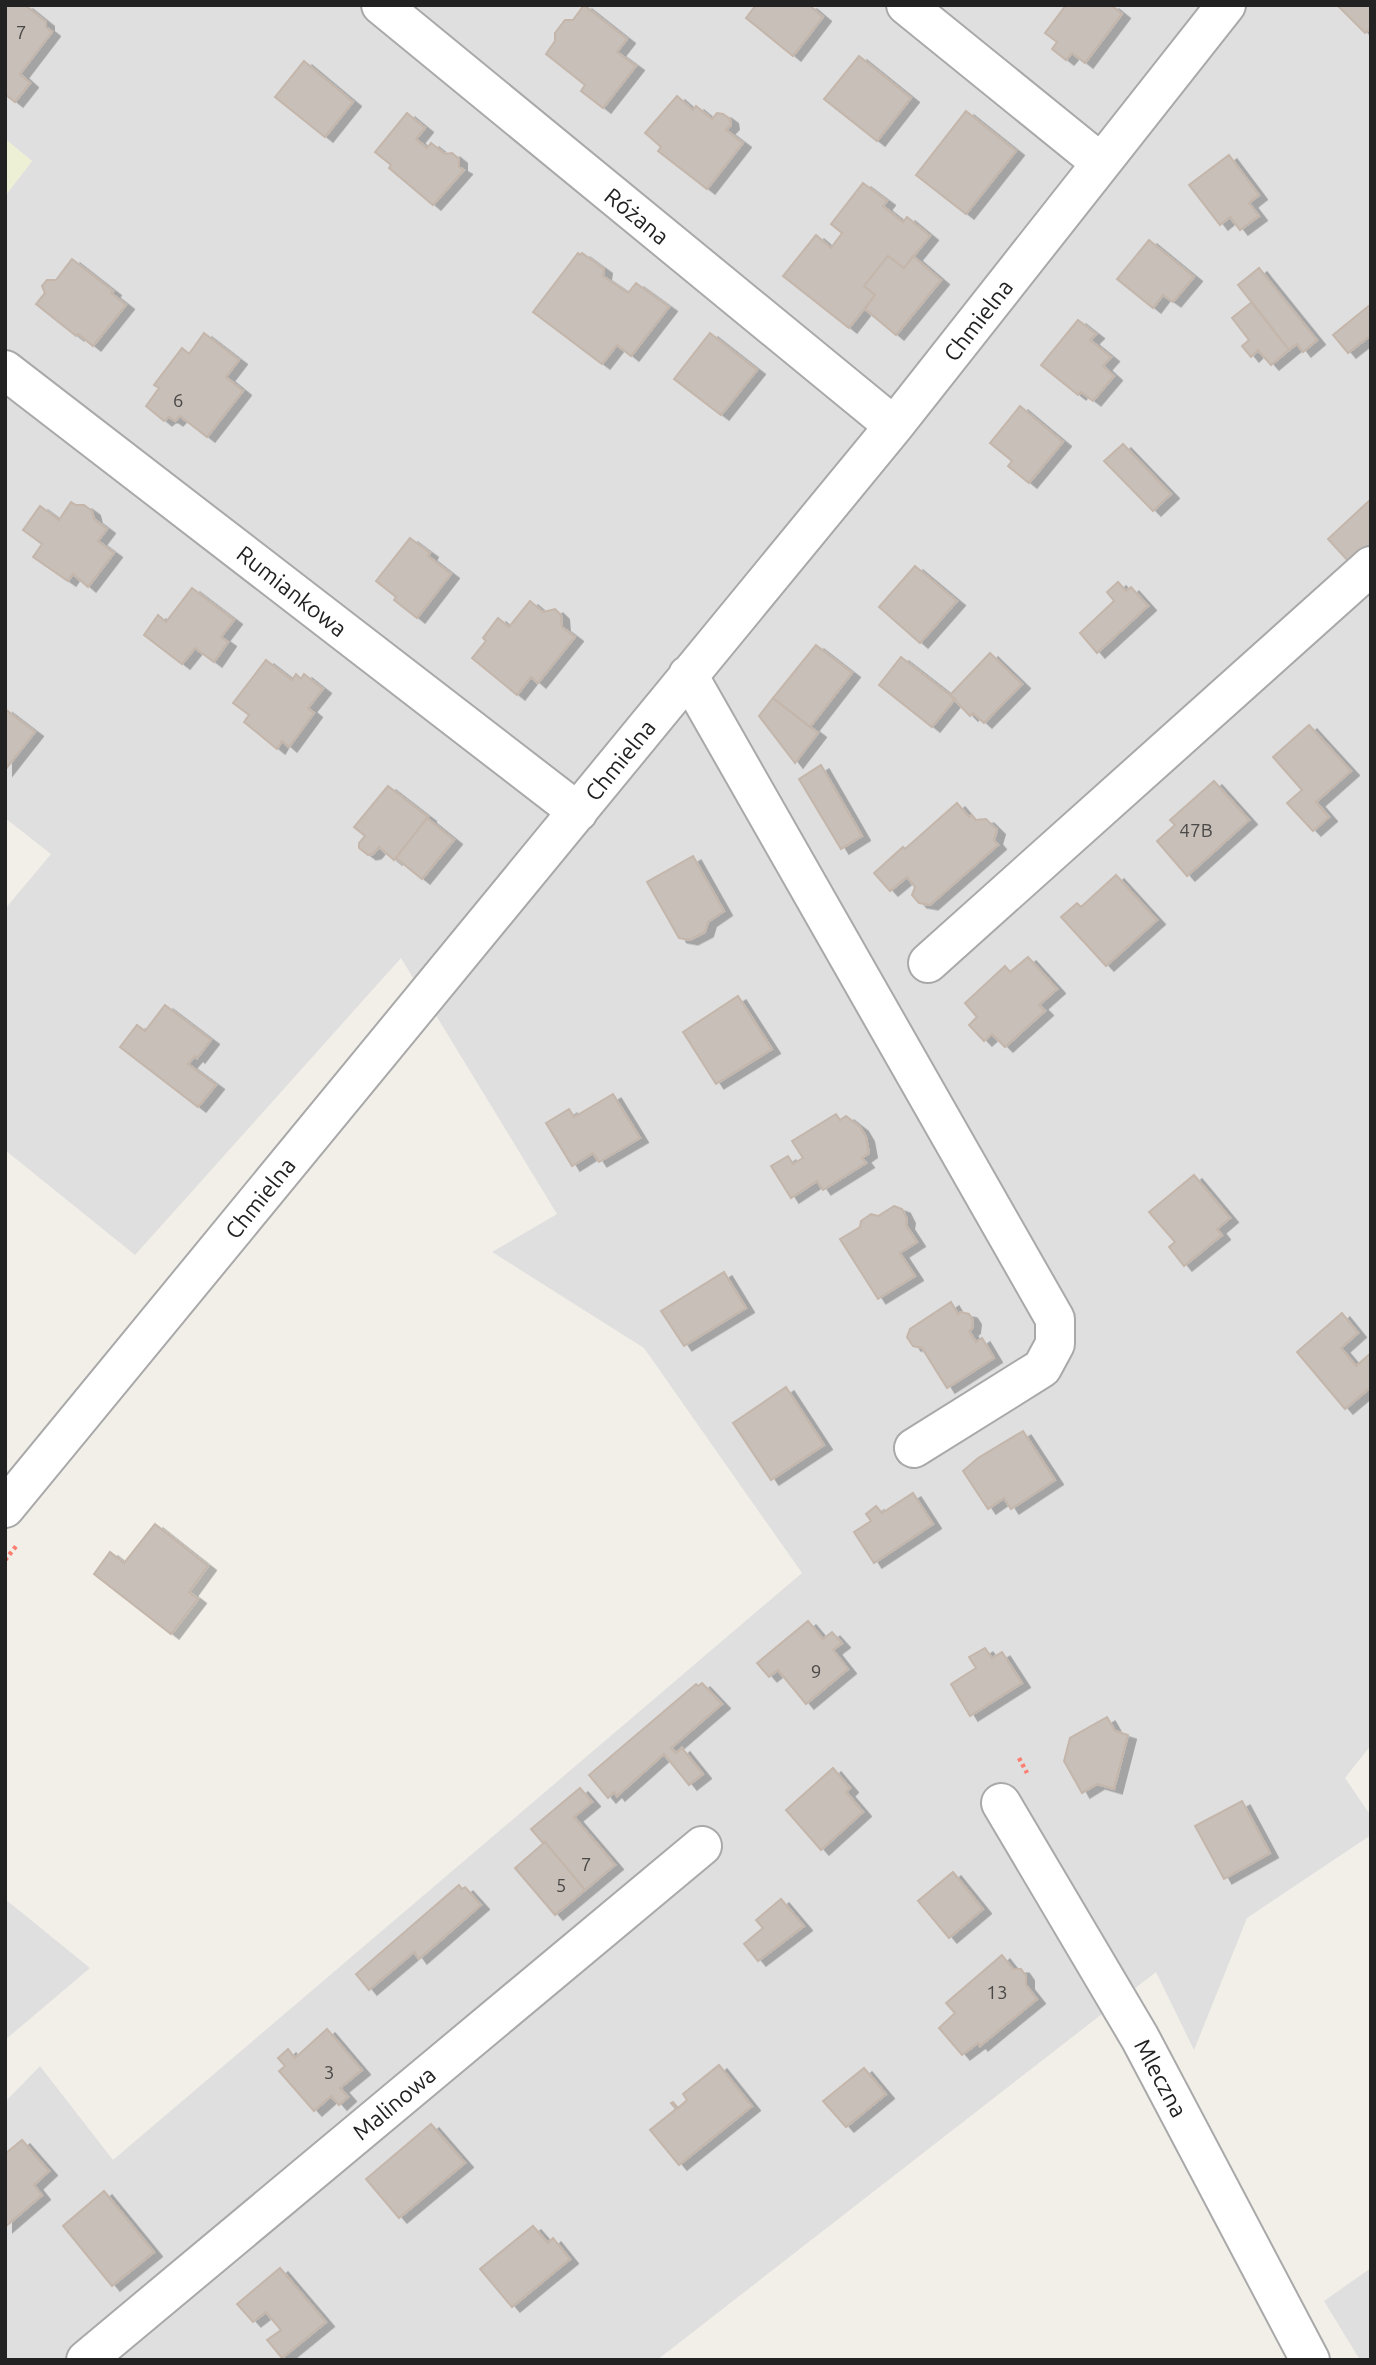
<svg xmlns="http://www.w3.org/2000/svg" width="1376" height="2365" font-family="Ubuntu,sans-serif">
<style>
.residential{fill:#e0dfdf}
.farmland{fill:#eef0d5}
.building{fill:#c7bfb8;stroke:#c4b6ab;stroke-width:2;filter:url(#shadow)}
.lines{fill:none;stroke-linecap:round;stroke-linejoin:round}
.minor-casing{stroke:#a9a9a9;stroke-width:42}
.path{stroke:#fa8072;stroke-width:4.5;stroke-dasharray:3.5 3.5;stroke-linecap:butt}
.minor{stroke:#fff;stroke-width:38}
.labels{text-anchor:middle;dominant-baseline:central;stroke-width:5;stroke-linejoin:round;paint-order:stroke}
.number-label{font-size:19px;fill:#4b4948}
.street-label{font-size:23px;fill:#222;stroke:#fff}
</style>
<defs>
<filter id="shadow"><feDropShadow dx="8" dy="4.5" stdDeviation="0" flood-color="#0004"/></filter>
</defs>
<rect width="100%" height="100%" fill="#f2efe9"/>
<!-- residential -->
<path class="residential" d="M5,5H1371V1745L1345,1778L1371,1816V1835L1247,1918L1194,2050L1156,1972L657,2360H5V2102L40,2066L113,2160L802,1573L644,1348L492,1252L557,1214L401,958L135,1255L5,1150V909L51,854L5,818V196L32,161L5,139Z
M5,1899L90,1968L5,2040Z
M1371,2268V2360H1360L1324,2301Z"/>
<!-- farmland -->
<path class="farmland" d="M5,139L32,161L5,196Z"/>
<!-- building -->
<path class="building" d="M5,5H25L46,22V27L52,32L20,74L30,83L15,102L5,94Z
M584,5L627,39L617,52L636,66L603,108L581,91L585,85L546,54L555,41V33L565,20H573Z
M756,5H809L823,17L793,56L746,18Z
M1066,5H1111L1122,14L1085,63L1072,53L1066,60L1052,49L1057,42L1045,33Z
M1337,5H1371V28L1365,33Z
M859,56L911,98L877,141L824,99Z
M304,61L353,102L325,137L275,97Z
M677,96L693,110L696,106L712,119L717,113L723,114L730,119L731,125L726,130L743,143L707,189L658,151L661,147L645,133Z
M966,111L1016,151L966,214L916,175Z
M407,113L425,128L416,139L427,148L431,143L445,154L452,153L459,159V167L464,170L433,205L389,168L391,165L375,152Z
M1229,155L1259,195L1249,203L1259,216L1240,230L1230,217L1220,225L1189,185Z
M863,183L887,201L883,206L903,222L907,217L930,236L904,268L888,256L864,286L875,295L849,328L783,276L816,235L831,248L842,233L831,224Z
M1149,240L1194,277L1173,302L1163,295L1153,308L1117,279Z
M578,253L580,255L582,253L604,269L603,276L628,293L636,283L669,307L631,356L617,345L602,364L533,312Z
M888,256L904,268L913,256L941,280L896,335L865,309L875,295L864,286Z
M72,259L113,291L111,293L126,305L93,346L78,334L76,336L36,304L45,293L42,286L47,280H56Z
M1259,268L1317,340L1303,352L1297,344L1289,350L1238,285Z
M1252,302L1289,350L1271,365L1258,350L1251,357L1242,346L1249,340L1232,318Z
M1371,304V335L1348,353L1333,335Z
M1078,320L1096,334L1090,340L1111,357L1103,366L1114,376L1093,401L1081,392L1078,395L1041,365Z
M204,333L239,360L226,377L243,391L207,437L180,416L175,421L169,417L164,421L146,406L159,388L154,385L182,348L189,354Z
M710,333L757,370L721,415L674,379Z
M1020,406L1063,442L1029,483L1008,466L1012,461L990,443Z
M1123,444L1171,494L1153,511L1104,461Z
M1371,499V544L1350,563L1328,539Z
M71,502L76,505H84L92,511L94,519L107,529L98,541L114,553L88,587L73,574L68,581L33,557L42,544L23,530L40,506L59,520Z
M410,538L430,553L428,556L451,574L417,618L394,600L396,597L376,581Z
M915,566L957,601L920,643L879,607Z
M1118,582L1126,591L1131,587L1148,606L1097,653L1080,633L1114,601L1107,592Z
M192,588L234,620L221,637L228,642L214,662L195,648L182,664L144,635L158,615L166,622Z
M530,601L543,612L555,609L561,615L562,627L575,637L538,683L531,677L517,695L472,658L486,641L483,638L498,618L509,627Z
M816,645L852,673L810,727L773,698Z
M990,653L1022,684L984,723L973,713L970,716L950,695Z
M901,657L955,699L932,727L879,685Z
M266,660L292,680L296,674L301,679L304,674L323,689L308,708L314,713L289,747L282,741L277,749L244,722L249,715L233,703Z
M773,698L818,733L795,763L759,716Z
M5,709L35,732L5,770Z
M1309,725L1351,771L1316,802L1329,817L1313,831L1287,803L1302,790L1273,757Z
M821,765L862,836L841,849L799,779Z
M1214,781L1249,820L1187,876L1157,841L1175,825L1170,820Z
M388,786L428,817L394,860L379,847L373,854L368,855L359,848V843L365,836L354,827Z
M957,803L969,817L972,815L976,820L986,819L997,830L994,840L998,845L930,905L919,903L912,895L915,887L907,877L890,891L874,873L903,847L905,849Z
M427,818L454,840L422,879L396,858Z
M693,856L724,911L708,922L705,932L690,940L679,938L647,882Z
M1116,875L1157,920L1106,966L1061,917L1077,903L1081,907Z
M1028,957L1057,989L1039,1005L1045,1011L1005,1047L992,1034L984,1041L969,1025L977,1017L965,1003L1005,966L1010,972Z
M738,996L772,1049L716,1084L683,1032Z
M165,1005L211,1040L197,1058L195,1056L188,1064L216,1085L198,1107L120,1047L137,1025L145,1031Z
M613,1094L640,1138L599,1162L593,1153L572,1166L546,1123L569,1109L574,1117Z
M836,1114L840,1120L846,1116L860,1127L866,1137L869,1153L862,1158L866,1163L823,1190L817,1181L791,1198L771,1166L788,1156L793,1164L803,1158L792,1141Z
M1194,1175L1230,1218L1217,1229L1222,1235L1184,1266L1169,1247L1175,1242L1149,1212Z
M894,1206L902,1209L907,1219L906,1225L917,1242L900,1253L915,1276L878,1299L840,1239L860,1227L861,1221L871,1214L878,1216Z
M724,1272L746,1308L684,1346L661,1311Z
M951,1302L958,1314L961,1312L969,1314L973,1320L972,1329L969,1331L976,1342L982,1338L994,1358L947,1388L922,1348L913,1346L907,1337L910,1329Z
M1342,1313L1358,1333L1341,1348L1356,1366L1371,1353V1387L1345,1409L1297,1352Z
M786,1387L824,1445L771,1480L733,1423Z
M1023,1431L1055,1480L1011,1509L1004,1498L988,1509L963,1471L978,1458Z
M913,1493L933,1524L874,1563L854,1532L871,1521L866,1514L876,1506L882,1513Z
M155,1524L208,1566L189,1592L198,1599L171,1634L94,1574L110,1552L124,1563Z
M808,1621L823,1639L832,1632L842,1643L833,1650L848,1669L806,1704L778,1670L769,1677L757,1663Z
M985,1648L992,1658L1002,1652L1022,1683L970,1716L951,1684L976,1668L969,1657Z
M702,1683L722,1704L671,1748L676,1753L682,1748L703,1774L689,1785L664,1754L617,1796L614,1792L608,1798L589,1775L696,1684L698,1686Z
M1107,1717L1115,1731L1128,1735L1114,1789L1097,1784L1082,1793L1064,1761L1070,1738Z
M833,1768L850,1788L846,1792L863,1812L821,1850L786,1810Z
M580,1788L592,1802L574,1817L615,1865L585,1890L545,1842L543,1843L531,1829Z
M1242,1801L1270,1853L1224,1879L1195,1826Z
M545,1842L585,1890L555,1915L515,1868Z
M953,1872L983,1909L949,1938L918,1901Z
M459,1885L462,1889L465,1887L481,1905L419,1959L414,1952L369,1990L356,1974Z
M781,1899L804,1926L758,1961L744,1944L763,1928L756,1920Z
M1002,1955L1013,1969H1021L1026,1976V1985L1037,1999L980,2046L978,2043L962,2055L939,2028L955,2013L946,2003Z
M327,2029L362,2070L340,2088L348,2097L339,2105L331,2096L314,2111L279,2071L285,2066L278,2058L288,2049L295,2058Z
M719,2065L752,2106L679,2165L650,2130L676,2109L671,2103L673,2102L678,2108L687,2100L683,2094Z
M864,2068L886,2094L846,2127L823,2101Z
M431,2124L465,2163L399,2218L366,2179Z
M22,2140L49,2171L34,2185L42,2195L5,2227V2154Z
M104,2191L154,2252L112,2286L63,2226Z
M533,2226L548,2243L553,2238L570,2259L512,2307L480,2269Z
M280,2268L326,2322L282,2358L267,2340L281,2330L266,2312L253,2322L237,2304Z"/>
<g class="lines">
<defs>
<path id="minor" d="M381,5L894,426
M906,5L1101,163
M5,370L578,812
M688,675L1055,1319V1344L1042,1368L914,1448
M928,963L1371,566
M5,1508L894,426L1226,5
M1001,1803L1140,2038L1310,2360
M86,2360L702,1846"/>
</defs>
<!-- minor casing -->
<use href="#minor" class="minor-casing"/>
<!-- path -->
<path class="path" d="M5,1560L17,1545
M1019,1758L1027,1773"/>
<!-- minor -->
<use href="#minor" class="minor"/>
</g>
<g class="labels">
<!-- number labels -->
<g class="number-label">
<text x="21" y="32">7</text>
<text x="178" y="400">6</text>
<text x="1196" y="830">47B</text>
<text x="816" y="1671">9</text>
<text x="586" y="1864">7</text>
<text x="561" y="1885">5</text>
<text x="997" y="1992">13</text>
<text x="329" y="2072">3</text>
</g>
<!-- street labels -->
<g class="street-label">
<text transform="translate(637 216) rotate(39)">Różana</text>
<text transform="translate(978 320) rotate(-52)">Chmielna</text>
<text transform="translate(292 591) rotate(38)">Rumiankowa</text>
<text transform="translate(620 760) rotate(-51)">Chmielna</text>
<text transform="translate(260 1198) rotate(-51)">Chmielna</text>
<text transform="translate(1161 2078) rotate(62)">Mleczna</text>
<text transform="translate(394 2103) rotate(-40)">Malinowa</text>
</g>
</g>
<!-- border -->
<rect width="1376" height="2365" fill="none" stroke="#222222" stroke-width="14"/>
</svg>
